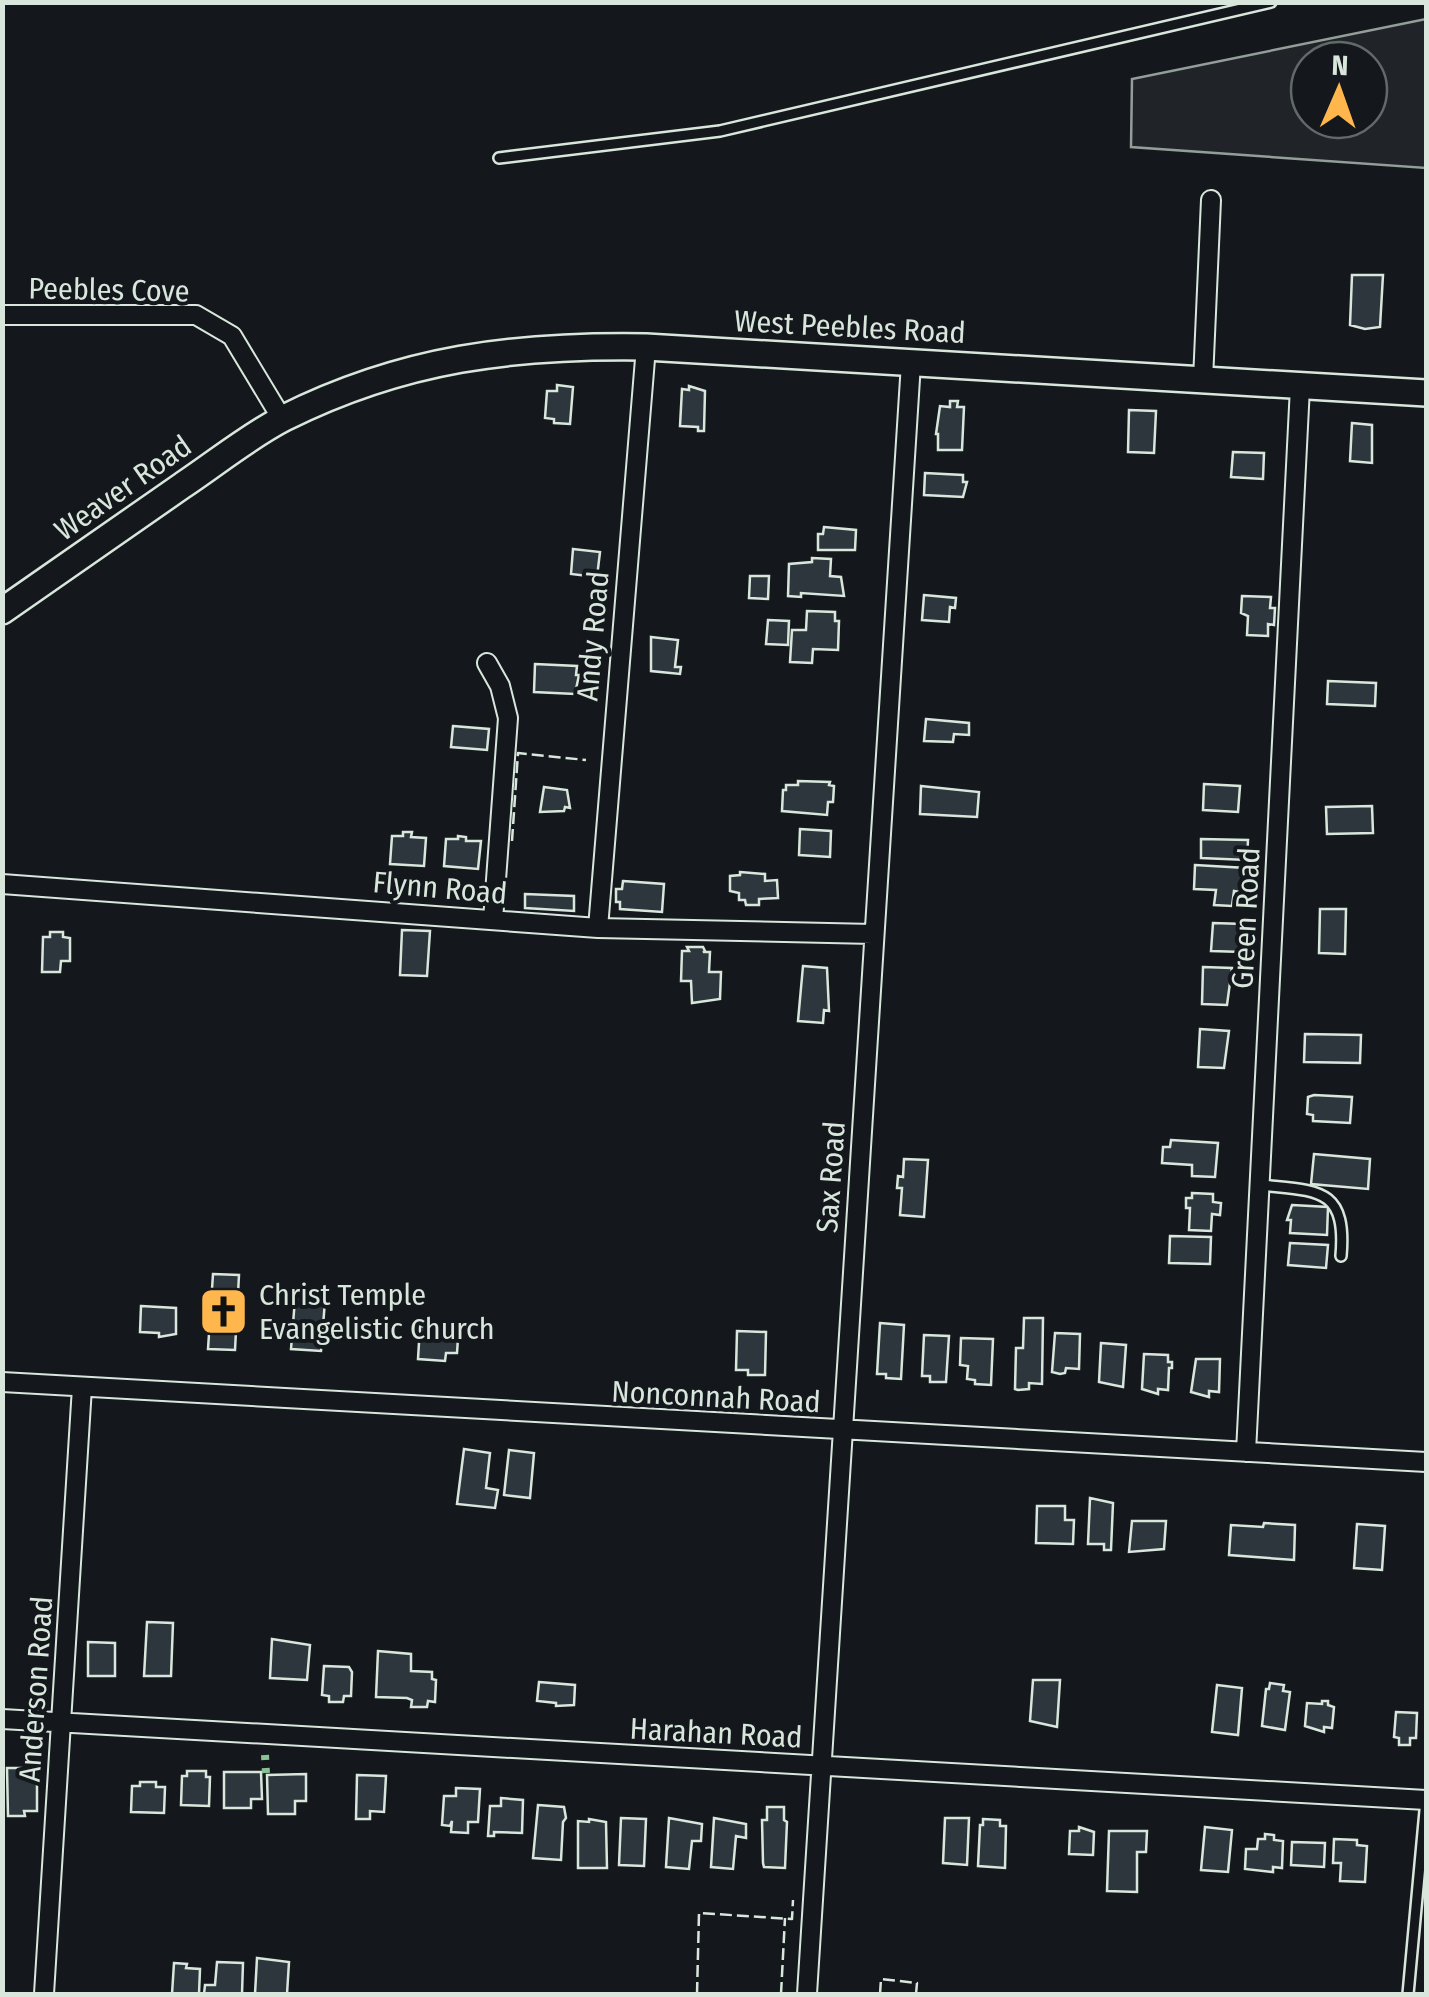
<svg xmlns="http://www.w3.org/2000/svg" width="1429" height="1997" font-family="'Fira Sans Condensed',sans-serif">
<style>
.green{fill:#202428;stroke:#939e99;stroke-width:2.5;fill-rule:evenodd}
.building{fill:#2c363c;stroke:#d8e6dc;stroke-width:2.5}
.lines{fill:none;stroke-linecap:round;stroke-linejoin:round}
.lane-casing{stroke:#d8e6dc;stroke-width:14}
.street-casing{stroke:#d8e6dc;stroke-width:22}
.secondary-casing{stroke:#d8e6dc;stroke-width:30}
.lane{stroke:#14181c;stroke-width:9}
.street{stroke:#14181c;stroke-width:18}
.secondary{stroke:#14181c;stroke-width:25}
.hedge{stroke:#8ac095;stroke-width:8;stroke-dasharray:5 8;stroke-linecap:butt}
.fence{stroke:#d8e6dc;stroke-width:2.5;stroke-dasharray:12 5;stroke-linecap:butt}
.labels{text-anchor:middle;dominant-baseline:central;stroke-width:8;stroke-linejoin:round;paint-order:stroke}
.street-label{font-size:30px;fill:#d8e6dc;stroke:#14181c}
.poi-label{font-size:30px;fill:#d8e6dc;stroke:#14181c;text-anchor:start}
</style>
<rect width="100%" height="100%" fill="#14181c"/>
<!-- green -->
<path class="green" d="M1426,19V168L1131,147L1132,79ZM1309,60H1369V120H1309Z"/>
<!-- building -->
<path class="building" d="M1352,275H1383L1380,327L1365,329L1350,325Z
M557,385L573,387L570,424L554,423V419L545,418L547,391H557Z
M689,386L705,391L704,431H698V427L680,426L682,389L689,390Z
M950,401H958L957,407H964L962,450H938V434H936L940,406L950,407Z
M1129,410L1156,411L1154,453L1128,452Z
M1352,423L1372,425V463L1350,461Z
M1233,452L1264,453L1263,479L1231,477Z
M925,473L963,475V482H967L963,497L924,495Z
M824,527L856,530L855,550H818V534H823Z
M573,549L600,552L597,577L571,574Z
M812,558L831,559L830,576L841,577L844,596L801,593V597L788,596L789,564L812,562Z
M750,576H769L768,599L749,598Z
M924,595L956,598L955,608L950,607L949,622L922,620Z
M1242,596L1271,597L1270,608H1275L1274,625L1268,624V636L1247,635L1248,616L1241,613Z
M807,611L835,612V621H839L838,650L813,649L812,663L790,662L792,630H806Z
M768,620L789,621L788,645L766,644Z
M651,637L678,640L675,667H681L680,674L651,671Z
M535,664L577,666L576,675H579L575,694L534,692Z
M1328,681L1376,683L1375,706L1327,704Z
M926,719L969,723V735L954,734L953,742L924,741Z
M453,726L489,729L487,750L451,747Z
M798,781L830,782L829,785L834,786L833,802H828L827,815L782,811L783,790H786V785H798Z
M1204,784L1240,786L1238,812L1203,810Z
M921,786L979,792L977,817L920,814Z
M544,787L567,790L570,808L565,807L564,811L540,812Z
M1372,806L1373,833L1327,834L1326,807Z
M800,829L831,831L830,857L799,855Z
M403,832H412L411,837L426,838L424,866L390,864L392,836H403Z
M458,836L466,837V841H481L478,869L444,866L446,839H458Z
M1201,839L1248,840L1247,860L1201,858Z
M1195,865L1246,868L1245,893L1234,891L1232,906L1214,905L1216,890L1194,889Z
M740,872L765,874V881L777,880L778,898L759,899V905H746L745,900H739V893L730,891V876L740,875Z
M623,881L664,884L662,912L620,909V902H616V889H622Z
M525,894L574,896V911L525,908Z
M1320,909H1346L1345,954L1319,953Z
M1213,923L1244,924L1243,952L1211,951Z
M402,930L430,931L427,976L400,975Z
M50,932H63V937L70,938V961H61L60,972H42L43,937H50Z
M687,947H703L705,951L703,952H710L709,972H721L720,999L692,1003L691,981H681L682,951H689Z
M803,966L827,968L829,1011L824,1010L823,1023L798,1021Z
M1203,967L1232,968L1227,1005L1202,1004Z
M1200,1029L1229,1031L1224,1068L1198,1067Z
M1305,1034L1361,1035L1360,1063L1304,1062Z
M1314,1095L1352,1097L1350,1123L1313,1121V1115L1307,1114L1308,1097Z
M1171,1140L1218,1143L1215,1177L1192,1176V1165L1162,1163L1163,1147H1170Z
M1314,1154L1370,1159L1368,1189L1311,1184Z
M904,1159L928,1160L924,1217L900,1215L902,1188H897L898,1176L903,1177Z
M1192,1193L1213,1194V1202L1221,1203L1220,1215L1212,1214L1211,1231L1189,1230L1190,1208H1186V1198H1192Z
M1292,1205L1328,1207L1327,1235L1290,1233L1291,1220H1287Z
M1170,1236L1211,1237L1210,1264L1169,1263Z
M1290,1243L1328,1245L1326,1268L1288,1265Z
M213,1274L239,1275L235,1350L208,1349Z
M295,1299L325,1301L321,1351L291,1349Z
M141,1306L176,1308V1334L159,1337V1333L140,1332Z
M1024,1318H1043L1042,1384L1029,1383V1389L1018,1390L1015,1389L1016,1348H1023Z
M452,1322L459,1323L457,1353H446L445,1361L418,1359L420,1326L452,1327Z
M880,1323L904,1325L901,1379L886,1378V1374H877Z
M737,1331L766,1332L765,1375H748V1370H736Z
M1055,1333L1080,1334L1079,1369L1066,1368L1065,1373L1060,1374L1052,1372Z
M924,1335L949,1336L946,1382H930V1376H922Z
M961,1338L993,1339L991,1385L975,1384V1380L967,1379L968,1366L960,1365Z
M1101,1343L1126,1345L1123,1387L1099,1382Z
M1144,1354L1168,1355V1362H1172V1368H1169L1168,1390L1158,1389V1394L1142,1389Z
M1196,1359H1220L1219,1392L1209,1391V1397L1191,1392Z
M464,1449L490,1453L486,1488L498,1490L495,1508L457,1504Z
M509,1450L534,1453L530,1498L504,1495Z
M1090,1498L1113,1503L1111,1550H1104V1544H1088Z
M1037,1506H1065V1520H1074L1073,1544L1036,1543Z
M1132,1521H1166L1164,1549L1129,1552Z
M1264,1523L1295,1525L1294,1560L1229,1555L1231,1525L1263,1527Z
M1357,1524L1385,1526L1382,1570L1354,1568Z
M147,1622L173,1623L171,1676H144Z
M272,1639L310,1645L307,1680L270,1678Z
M88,1642L115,1643V1676H88Z
M378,1651L411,1654V1671L432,1672V1679L436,1680L435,1702L428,1701L427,1707H411L412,1700L407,1698L376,1697Z
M324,1666L349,1667L352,1672L351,1696H344L343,1702H329V1696L322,1695Z
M1033,1680H1060L1057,1727L1030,1721Z
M539,1682L575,1685L574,1705L556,1706V1703L537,1701Z
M1270,1683L1284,1685L1283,1691L1290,1692L1285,1730L1262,1726L1266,1689H1269Z
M1217,1685L1242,1688L1238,1735L1212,1732Z
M1322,1701H1328V1705L1334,1707L1332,1728L1324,1727V1732L1305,1726L1307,1703L1322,1704Z
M1396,1712L1417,1713L1416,1738H1410V1745H1399V1738L1394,1737Z
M7,1768H37V1811H24L25,1816H8Z
M187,1771H206V1777H210L209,1806L181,1805L182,1776H187Z
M224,1772H261L262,1799H251V1808H224Z
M306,1774V1801H295V1814H268L267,1775Z
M357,1775L386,1776L384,1812L370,1811V1819H356Z
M140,1782H156V1787H165L164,1813L131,1812L132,1786H140Z
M456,1788L480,1789L478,1822H468V1833L451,1832L452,1821L450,1826L442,1825L444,1796H456Z
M501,1798L523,1800L522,1833L494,1832V1836H488L490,1806H501Z
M538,1805L564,1807L566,1818L563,1822L561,1860L533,1858Z
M767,1807H784V1820L787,1822L785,1868L764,1867L763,1863L762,1820H767Z
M621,1818L646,1819L644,1866L619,1865Z
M669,1818L702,1824L701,1841H692L689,1869L666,1867Z
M714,1818L746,1824V1838L736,1836L733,1869L711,1867Z
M945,1818H969L967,1865L943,1863Z
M589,1819L606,1822L607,1868H578V1821L589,1822Z
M983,1819L1000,1820V1826H1006L1005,1868L978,1866L980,1825H983Z
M1079,1827L1094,1832L1093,1855L1069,1854L1070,1831H1079Z
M1205,1827L1232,1830L1228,1872L1201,1870Z
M1109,1831H1147L1146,1852H1137V1892L1107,1891Z
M1265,1834L1274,1835V1840L1283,1841L1282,1868L1273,1867V1872L1245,1869L1246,1849H1257L1258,1839H1265Z
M1334,1839L1357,1840V1845L1367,1846L1365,1882L1340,1881L1341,1863H1333Z
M1292,1842L1325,1843L1324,1867L1291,1865Z
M257,1958L289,1962L287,1994H255Z
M217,1962L243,1963L242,1994H204L205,1985H215Z
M174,1963L187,1964L186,1968L200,1969L199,1994H172Z"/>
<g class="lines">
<defs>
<path id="lane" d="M499,158L720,131L1271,2
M1261,1185C1317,1191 1347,1187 1341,1256
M1408,1994L1426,1800"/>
<path id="street" d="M2,315H196L232,336L282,419
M1203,380L1211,200
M487,663L500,686L508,718L493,920
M2,884L598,928L873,934
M598,928L646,347
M2,1382L1426,1462
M1246,1452L1300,387
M2,1719L1426,1800
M44,1994L82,1387
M807,1994L911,363"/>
<path id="secondary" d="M2,611C63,569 123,527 183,485C216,463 249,436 284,418C404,358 514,345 646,347L1426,393"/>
</defs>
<!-- lane casing -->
<use href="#lane" class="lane-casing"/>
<!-- street casing -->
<use href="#street" class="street-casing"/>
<!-- secondary casing -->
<use href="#secondary" class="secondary-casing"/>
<!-- lane -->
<use href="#lane" class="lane"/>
<!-- street -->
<use href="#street" class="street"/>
<!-- secondary -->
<use href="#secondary" class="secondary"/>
<!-- hedge -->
<path class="hedge" d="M265,1755L266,1774"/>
<!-- fence -->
<path class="fence" d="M512,841L518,753L586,760
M697,1994L699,1913L792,1919L793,1900
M781,1994L785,1918
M880,1994L881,1979L917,1983L916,1994"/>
</g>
<!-- icons -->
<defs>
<symbol id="church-square" viewBox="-11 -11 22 22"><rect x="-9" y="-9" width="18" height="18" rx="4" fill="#ffb74d" stroke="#14181c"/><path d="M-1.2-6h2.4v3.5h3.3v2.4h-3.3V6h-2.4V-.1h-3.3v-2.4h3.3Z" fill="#111"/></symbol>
</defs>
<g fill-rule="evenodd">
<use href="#church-square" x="196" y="1284" width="55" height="55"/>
</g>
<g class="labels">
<!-- street labels -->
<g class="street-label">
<text transform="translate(109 290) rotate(1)">Peebles Cove</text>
<text transform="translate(850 327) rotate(3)">West Peebles Road</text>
<text transform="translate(123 488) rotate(-35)">Weaver Road</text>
<text transform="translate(593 636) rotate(-85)">Andy Road</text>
<text transform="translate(440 888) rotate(5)">Flynn Road</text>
<text transform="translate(1246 918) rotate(-87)">Green Road</text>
<text transform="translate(831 1177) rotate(-86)">Sax Road</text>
<text transform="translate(716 1397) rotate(3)">Nonconnah Road</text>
<text transform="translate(36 1689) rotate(-86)">Anderson Road</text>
<text transform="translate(716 1733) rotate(3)">Harahan Road</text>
</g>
<!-- poi labels -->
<g class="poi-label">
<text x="259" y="1295">Christ Temple<tspan x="259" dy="34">Evangelistic Church</tspan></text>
</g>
</g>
<!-- border -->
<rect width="1429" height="1997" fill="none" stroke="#d8e6dc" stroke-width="10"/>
<!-- north arrow -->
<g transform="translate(1339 90) rotate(2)"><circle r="48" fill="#14181c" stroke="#626a69" stroke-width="2.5"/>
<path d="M0-8L18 38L0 25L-18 38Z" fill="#ffb74d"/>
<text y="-15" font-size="28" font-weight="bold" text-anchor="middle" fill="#d8e6dc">N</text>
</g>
</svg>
